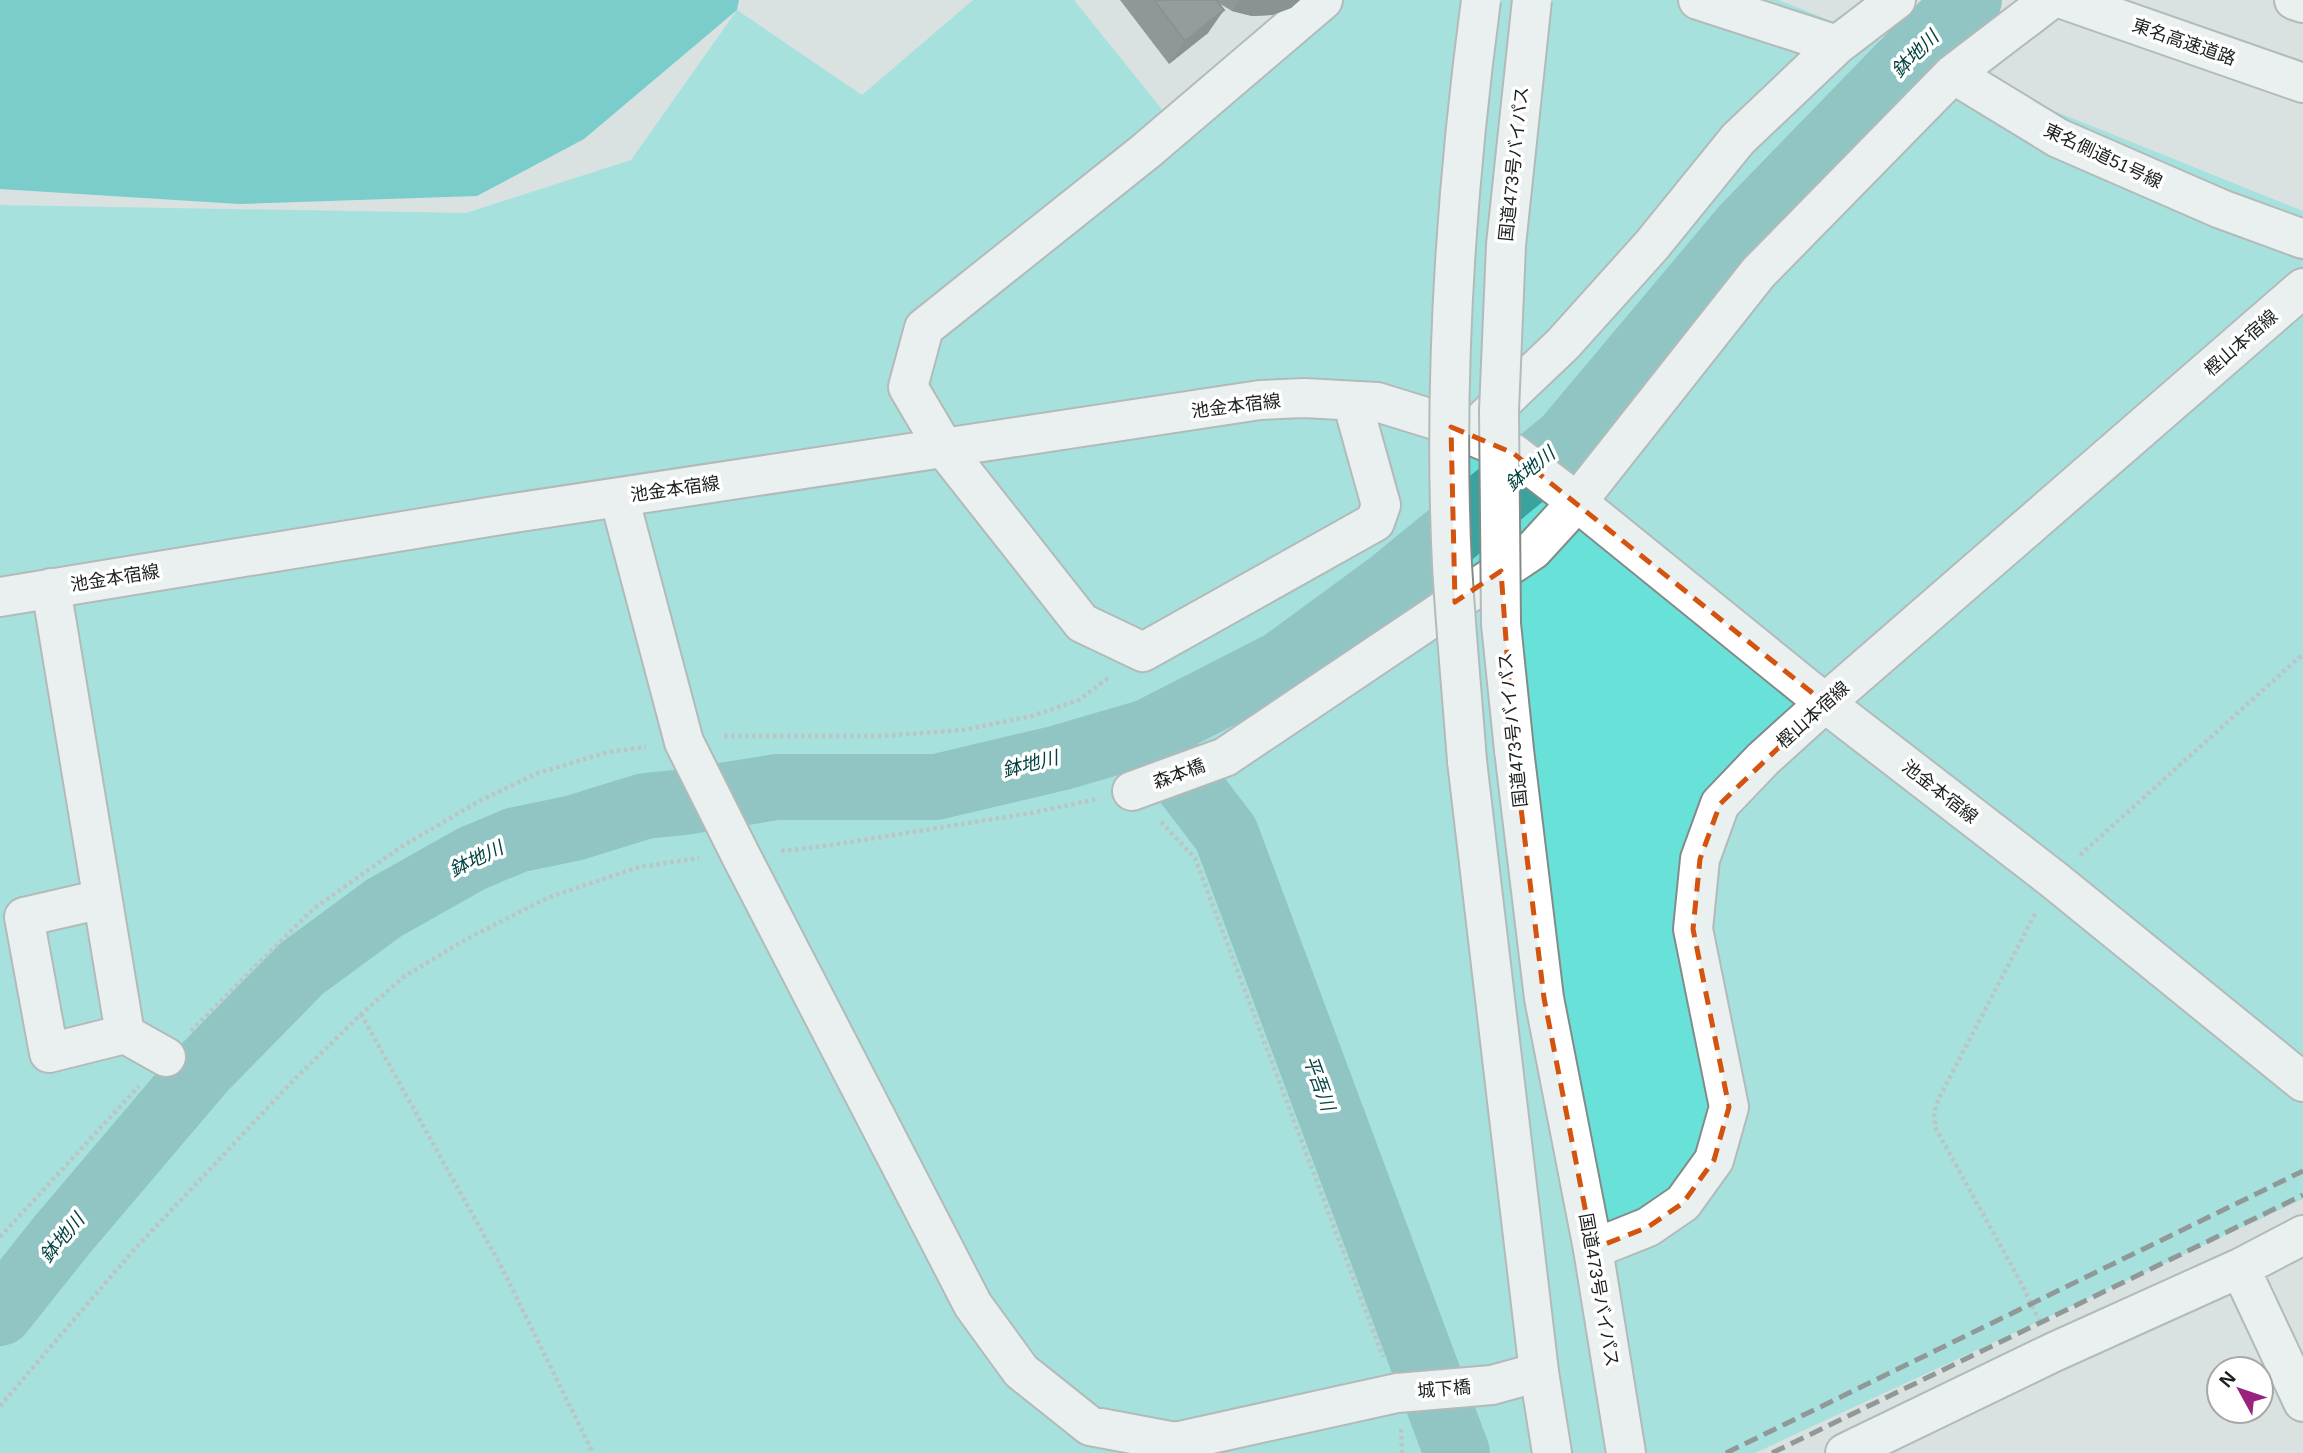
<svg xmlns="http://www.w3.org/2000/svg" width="2303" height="1453" font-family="Helvetica,'Noto Sans JP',sans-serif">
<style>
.green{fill:#68e1d9}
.forest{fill:#07b4ad}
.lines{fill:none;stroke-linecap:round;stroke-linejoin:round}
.river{stroke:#3aa39d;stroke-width:66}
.minor-casing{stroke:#838b8a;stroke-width:42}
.highway-casing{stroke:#838b8a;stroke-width:42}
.path{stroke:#99a0a0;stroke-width:4.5;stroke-dasharray:3.5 3.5;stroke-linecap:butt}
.minor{stroke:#fff;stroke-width:38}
.highway{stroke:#fff;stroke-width:38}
.rail{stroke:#3b3f3f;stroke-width:5;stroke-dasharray:14 7;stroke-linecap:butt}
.highway-bridge-casing{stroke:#838b8a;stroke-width:42;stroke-linecap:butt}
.highway-bridge{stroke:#fff;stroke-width:38}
.wall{fill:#373d3d}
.shaded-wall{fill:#2d3232}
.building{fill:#404747;stroke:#2d3232;stroke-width:2}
.marked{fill:none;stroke:#d4530e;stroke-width:5;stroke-dasharray:14 9;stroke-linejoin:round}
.labels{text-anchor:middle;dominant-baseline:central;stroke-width:7;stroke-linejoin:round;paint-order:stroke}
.street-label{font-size:18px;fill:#1d2020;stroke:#fff}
.water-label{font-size:19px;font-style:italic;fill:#004340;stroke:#fff}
</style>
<rect width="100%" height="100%" fill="#d9e2e1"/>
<!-- green -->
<path class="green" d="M973,0H1074L1164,112L1296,0H1779L2303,211V1199L1755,1453H0V205L466,213L631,160L737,10L862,95Z"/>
<!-- forest -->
<path class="forest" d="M0,0H739L737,10L584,139L477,196L239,204L0,189Z"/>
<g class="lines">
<!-- river -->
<path class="river" d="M1148,732L1226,834L1457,1453
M0,1313L62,1235L203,1069L301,969L384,908L471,859L516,840L574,828L645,806L684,802L777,787H936L1059,758L1148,732L1281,664L1389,585L1566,440L1744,228L1908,59L1969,0"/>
<defs>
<path id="minor" d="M1323,0L1146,151L924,328L908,387L944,448L1082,623L1143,652L1375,522L1381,505L1352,401
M1698,0L1837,45
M1953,74L2058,138L2221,209L2303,239
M1480,423L1563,344L1652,245L1738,139L1837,45L1896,0
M619,497L684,742L740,854L973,1305L1021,1371L1090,1426L1175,1442L1397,1393L1492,1385L1539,1372
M51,588L125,1034L166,1057
M0,597L507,514L1260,400L1304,398L1377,402L1432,419L1513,453L1577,502L1825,703L2053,879L2303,1082
M1132,791L1225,757L1533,550L1577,502L1758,273L1953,74L2050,0
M102,899L24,917L49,1053L125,1034
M1593,1249L1648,1227L1683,1203L1714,1160L1729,1107L1693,929L1700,859L1720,804L1763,759L1825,703L2303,288
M2240,1268L2303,1402
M1845,1453L2054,1352L2240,1268L2303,1235"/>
<path id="highway" d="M2065,0L2303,83
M2294,0L2303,3
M1514,750L1544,998L1593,1249L1626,1453
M1467,761L1539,1372L1552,1453"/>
</defs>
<!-- minor casing -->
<use href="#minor" class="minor-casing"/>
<!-- highway casing -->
<use href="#highway" class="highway-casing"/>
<!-- path -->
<path class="path" d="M724,736H883L963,730L1032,716L1079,700L1109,677
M1161,822L1195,858L1383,1357
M781,851L825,846L1031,813L1097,799
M2080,855L2303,654
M2035,914L1939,1098L1934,1112L1935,1127L2020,1281L2039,1320
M361,1014L500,1264L593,1453
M191,1031L313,909L401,847L481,800L538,773L608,752L646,747
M0,1237L139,1086
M0,1406L131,1253L290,1084L361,1014L405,976L463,941L547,898L639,867L699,858
M1401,1429L1402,1453"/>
<!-- minor -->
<use href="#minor" class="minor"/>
<!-- highway -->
<use href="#highway" class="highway"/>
<!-- rail -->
<path class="rail" d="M1726,1453L2303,1171
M1772,1453L2303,1195"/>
<defs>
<path id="highway-bridge" d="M1514,750L1501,624L1499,411L1506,245L1532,0
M1467,761C1462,695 1456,630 1452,565C1443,377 1456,187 1481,0"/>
</defs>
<!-- highway-bridge casing -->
<use href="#highway-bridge" class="highway-bridge-casing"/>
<!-- highway-bridge -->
<use href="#highway-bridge" class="highway-bridge"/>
</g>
<!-- wall -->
<path class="wall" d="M1120,0H1300L1291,8L1272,15L1252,16L1232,11L1217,2L1208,33L1169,64Z"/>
<!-- shaded-wall -->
<path class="shaded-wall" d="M1240,0H1300L1291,8L1272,15L1252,16L1232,11Z
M1224,10L1208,33L1169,64L1185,41Z"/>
<!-- building -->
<path class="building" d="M1154,0H1216L1224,10L1185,41Z"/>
<!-- marked area -->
<path d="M0 0H2303V1453H0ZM1451,427L1513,453L1825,703L1720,804L1700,859L1693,929L1729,1107L1714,1160L1683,1203L1648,1227L1593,1249L1544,998L1514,750L1501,571L1455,602Z" fill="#d9e2e1" fill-opacity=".55" fill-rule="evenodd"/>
<path class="marked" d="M1451,427L1513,453L1825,703L1720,804L1700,859L1693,929L1729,1107L1714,1160L1683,1203L1648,1227L1593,1249L1544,998L1514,750L1501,571L1455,602Z"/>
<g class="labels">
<!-- street labels -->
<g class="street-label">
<text transform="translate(2184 42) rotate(19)">東名高速道路</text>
<text transform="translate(2103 156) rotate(25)">東名側道51号線</text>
<text transform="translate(1514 164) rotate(-84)">国道473号バイパス</text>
<text transform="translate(2241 343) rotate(-41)">樫山本宿線</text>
<text transform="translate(1236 406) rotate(-7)">池金本宿線</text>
<text transform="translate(675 489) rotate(-8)">池金本宿線</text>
<text transform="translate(115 578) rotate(-9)">池金本宿線</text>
<text transform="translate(1813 715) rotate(-42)">樫山本宿線</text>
<text transform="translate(1513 730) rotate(-96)">国道473号バイパス</text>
<text transform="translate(1179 774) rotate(-20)">森本橋</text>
<text transform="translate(1940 792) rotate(38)">池金本宿線</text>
<text transform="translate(1599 1290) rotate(80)">国道473号バイパス</text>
<text transform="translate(1444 1389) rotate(-5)">城下橋</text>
</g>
<!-- water labels -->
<g class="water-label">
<text transform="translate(1915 54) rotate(-45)">鉢地川</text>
<text transform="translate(1530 469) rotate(-39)">鉢地川</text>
<text transform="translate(1030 764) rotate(-14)">鉢地川</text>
<text transform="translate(476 859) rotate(-26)">鉢地川</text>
<text transform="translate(1319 1083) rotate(70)">平吾川</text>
<text transform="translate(62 1238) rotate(-50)">鉢地川</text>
</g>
</g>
<!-- north arrow -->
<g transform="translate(2240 1390) rotate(310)"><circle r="33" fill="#ffffff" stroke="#a5a6a6" stroke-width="2"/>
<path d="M0-5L12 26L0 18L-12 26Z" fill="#99227c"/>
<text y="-10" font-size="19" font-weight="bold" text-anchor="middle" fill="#1d2020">N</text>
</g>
</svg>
